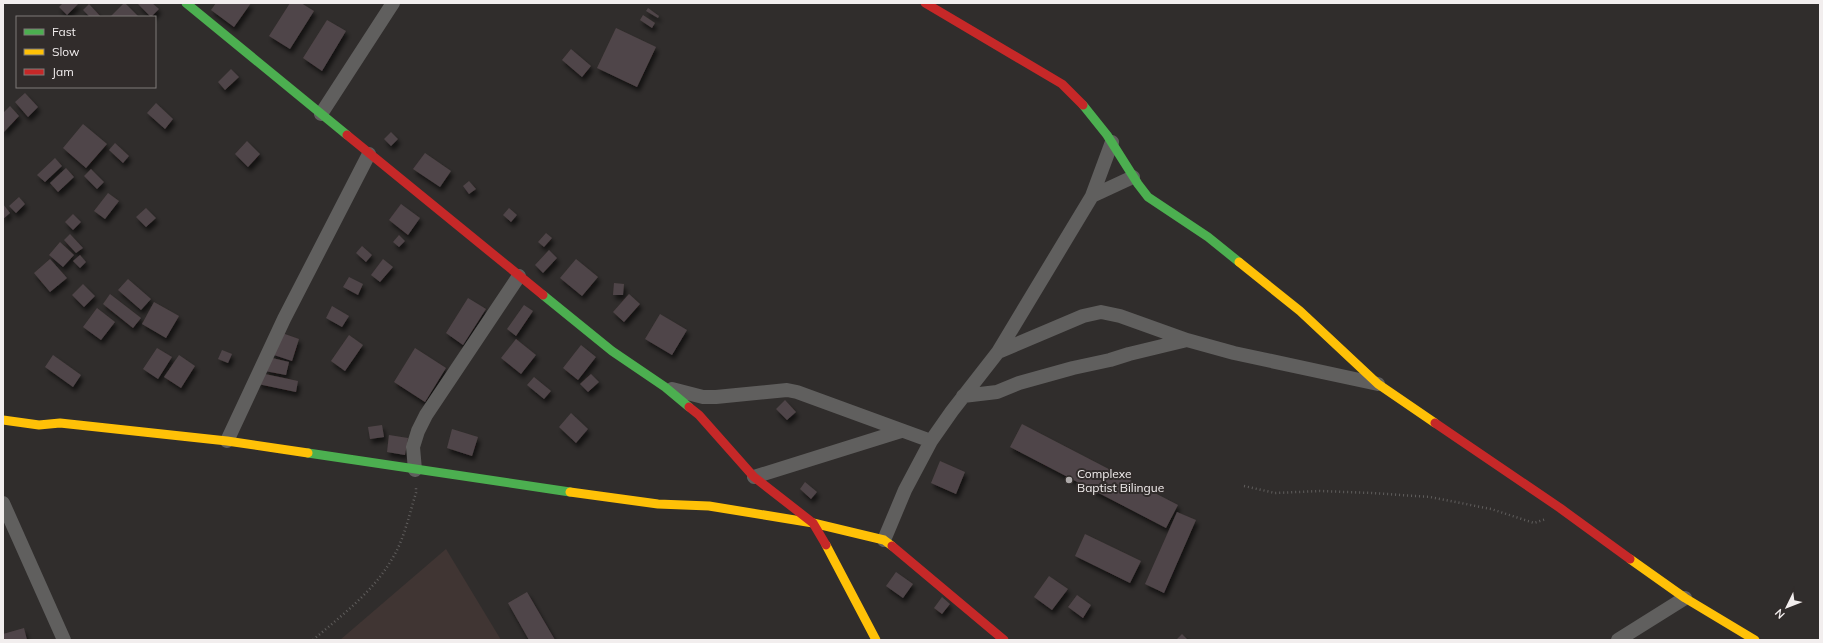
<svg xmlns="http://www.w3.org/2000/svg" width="1823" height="643" font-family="Mulish,sans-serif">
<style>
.built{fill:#403533}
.building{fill:#504548;filter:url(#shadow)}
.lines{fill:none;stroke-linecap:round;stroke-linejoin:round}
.path{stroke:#605e5d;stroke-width:2.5;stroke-dasharray:1 3;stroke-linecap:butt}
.street{stroke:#605f5e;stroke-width:14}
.fast{stroke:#4caf50;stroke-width:9}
.slow{stroke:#ffc107;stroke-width:9}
.jam{stroke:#c62828;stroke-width:9}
.poi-dot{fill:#aeaaaa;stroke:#312c2b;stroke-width:1.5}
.labels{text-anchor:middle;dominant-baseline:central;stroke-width:4;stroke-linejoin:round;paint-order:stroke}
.poi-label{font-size:12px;fill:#f2eeee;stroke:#312c2b;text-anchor:start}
</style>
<defs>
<filter id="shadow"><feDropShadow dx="2.5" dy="4.5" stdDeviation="2" flood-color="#0009"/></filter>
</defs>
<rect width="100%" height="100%" fill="#302d2c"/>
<!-- built -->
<path class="built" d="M446,549L501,640H340Z"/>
<!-- building -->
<path class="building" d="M63,3H79L67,15L59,7Z
M124,3H125L139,17H110Z
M139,3H152L159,9L151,17L138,4Z
M216,3H251L234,27L211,10Z
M290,3H301L314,11L290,49L269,36Z
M89,4L101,17H90L83,10Z
M648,8L659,16L658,18L646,11Z
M643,15L655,23L652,28L640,20Z
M327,20L346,31L322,71L303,58Z
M616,28L656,47L637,87L597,68Z
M571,49L591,66L582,77L562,60Z
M231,69L239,77L225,90L218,82Z
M25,93L38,107L28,117L15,102Z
M156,103L173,119L165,129L147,113Z
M10,106L19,116L3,133V113Z
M83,124L107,144L86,168L63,148Z
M391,132L398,139L391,146L384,139Z
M247,141L260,154L248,167L235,154Z
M115,143L129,156L123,163L109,150Z
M425,153L451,171L440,187L413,169Z
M55,158L62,166L45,182L37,175Z
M66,168L74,177L58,192L50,183Z
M91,169L104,182L97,189L84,176Z
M469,181L476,189L469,194L463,186Z
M108,193L119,201L105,219L94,211Z
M19,197L25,204L16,213L9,206Z
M3,204L10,213L3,219Z
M401,204L420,218L408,235L389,220Z
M146,208L156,218L146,227L136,217Z
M509,208L517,215L511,222L503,215Z
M73,214L81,222L73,230L65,222Z
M546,233L552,238L544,247L538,242Z
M70,234L83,248L76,253L64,240Z
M399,235L405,241L399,247L393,242Z
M60,242L74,255L63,267L49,255Z
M362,246L372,255L366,262L356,253Z
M549,250L557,258L543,273L535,265Z
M80,255L86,262L80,268L73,261Z
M50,259L67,278L50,292L34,273Z
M383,259L393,267L380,282L371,275Z
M576,259L598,277L582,296L560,278Z
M349,277L363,284L358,295L343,287Z
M128,279L151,299L141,310L118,290Z
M614,283L624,284L623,295H613Z
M83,284L95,296L84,307L72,295Z
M110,294L141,318L133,328L103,304Z
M629,294L640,304L624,322L613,312Z
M468,298L486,309L463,345L446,333Z
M154,302L179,316L166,338L142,324Z
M524,305L533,311L516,336L507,329Z
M332,306L349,316L342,327L326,318Z
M97,308L115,322L101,340L83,327Z
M660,314L687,330L672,355L645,339Z
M279,332L299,339L292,361L271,354Z
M349,335L363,345L345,371L331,361Z
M516,339L536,355L521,374L501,358Z
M581,345L596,357L578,380L563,368Z
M157,348L172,357L158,379L143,369Z
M415,348L446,368L425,402L394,382Z
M222,350L232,354L228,363L218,359Z
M53,355L81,375L73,387L45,367Z
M179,355L195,366L181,388L164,377Z
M268,357L289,362L286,375L265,371Z
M260,373L298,381L296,392L258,384Z
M591,374L599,382L588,392L580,384Z
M534,377L551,391L544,399L527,385Z
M785,400L796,412L787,420L776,409Z
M571,413L588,429L576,443L559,427Z
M1022,424L1178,505L1166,528L1010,447Z
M382,425L384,437L370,439L368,427Z
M452,429L478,437L472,456L447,448Z
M389,435L408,438L405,455L387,452Z
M940,461L965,472L956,494L931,483Z
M805,482L817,492L811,499L800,489Z
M1177,512L1196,520L1164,593L1145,584Z
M1085,534L1141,561L1130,583L1075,556Z
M896,572L913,584L903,598L886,586Z
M1049,576L1068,589L1052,610L1034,597Z
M527,592L555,640H529L508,603Z
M1077,595L1091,605L1083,618L1068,607Z
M942,597L950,604L942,614L934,608Z
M24,628L27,640H3V634Z
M1182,634L1188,640H1176Z"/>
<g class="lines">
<!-- path -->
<path class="path" d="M1244,486L1275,493L1320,491L1372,493L1430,497L1491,509L1534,523L1546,519
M313,640C342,615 373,592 392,559C404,540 409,515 416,493V487"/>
<!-- street -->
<path class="street" d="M321,114L393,3
M1092,196L1133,177
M998,352L1083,316L1101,312L1120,316L1187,340L1234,353L1378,384
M672,389L703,397H716L787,390L797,392L931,441
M963,396L997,392L1019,383L1073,368L1110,360L1129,354L1187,340
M227,441L284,319L369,154
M415,470L413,447L418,431L426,415L519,276
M754,477L901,431
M3,503L64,640
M884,540L905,490L931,441L952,411L998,352L1092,196L1112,142
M1618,640L1685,598"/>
<!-- fast -->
<path class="fast" d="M186,3L347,135
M1083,105L1107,135L1138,184L1148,197L1208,237L1239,262
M543,295L612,351L665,387L689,407
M308,453L570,492"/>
<!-- slow -->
<path class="slow" d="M1239,262L1300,311L1378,384L1435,423
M3,420L39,425L60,423L227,441L308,453
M570,492L658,504L709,506L813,523L884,540L892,546
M826,545L876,640
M1630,559L1685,598L1755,640"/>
<!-- jam -->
<path class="jam" d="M925,3L1062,84L1083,105
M347,135L543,295
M689,407L699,415L754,477L813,523L826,545
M1435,423L1560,508L1630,559
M892,546L1004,640"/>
</g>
<!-- markers -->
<circle class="poi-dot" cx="1069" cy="480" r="4"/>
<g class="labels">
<!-- poi labels -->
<g class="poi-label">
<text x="1077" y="473">Complexe<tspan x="1077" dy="14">Baptist Bilingue</tspan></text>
</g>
</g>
<!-- border -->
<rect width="1823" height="643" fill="none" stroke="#f2eeee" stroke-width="8"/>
<!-- legend -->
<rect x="16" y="16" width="140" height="72" fill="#312c2b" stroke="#7e7a79"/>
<rect x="24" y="29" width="20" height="6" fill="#4caf50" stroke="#7e7a79"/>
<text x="52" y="36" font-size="12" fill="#f2eeee">Fast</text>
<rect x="24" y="49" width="20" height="6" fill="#ffc107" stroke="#7e7a79"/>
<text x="52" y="56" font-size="12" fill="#f2eeee">Slow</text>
<rect x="24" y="69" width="20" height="6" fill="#c62828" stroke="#7e7a79"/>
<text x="52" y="76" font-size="12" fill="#f2eeee">Jam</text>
<!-- north arrow -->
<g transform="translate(1787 607) rotate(227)" stroke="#312c2b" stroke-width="3" paint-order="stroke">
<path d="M0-3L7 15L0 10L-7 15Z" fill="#f2eeee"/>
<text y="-6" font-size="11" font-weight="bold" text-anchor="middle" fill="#f2eeee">N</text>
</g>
</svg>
